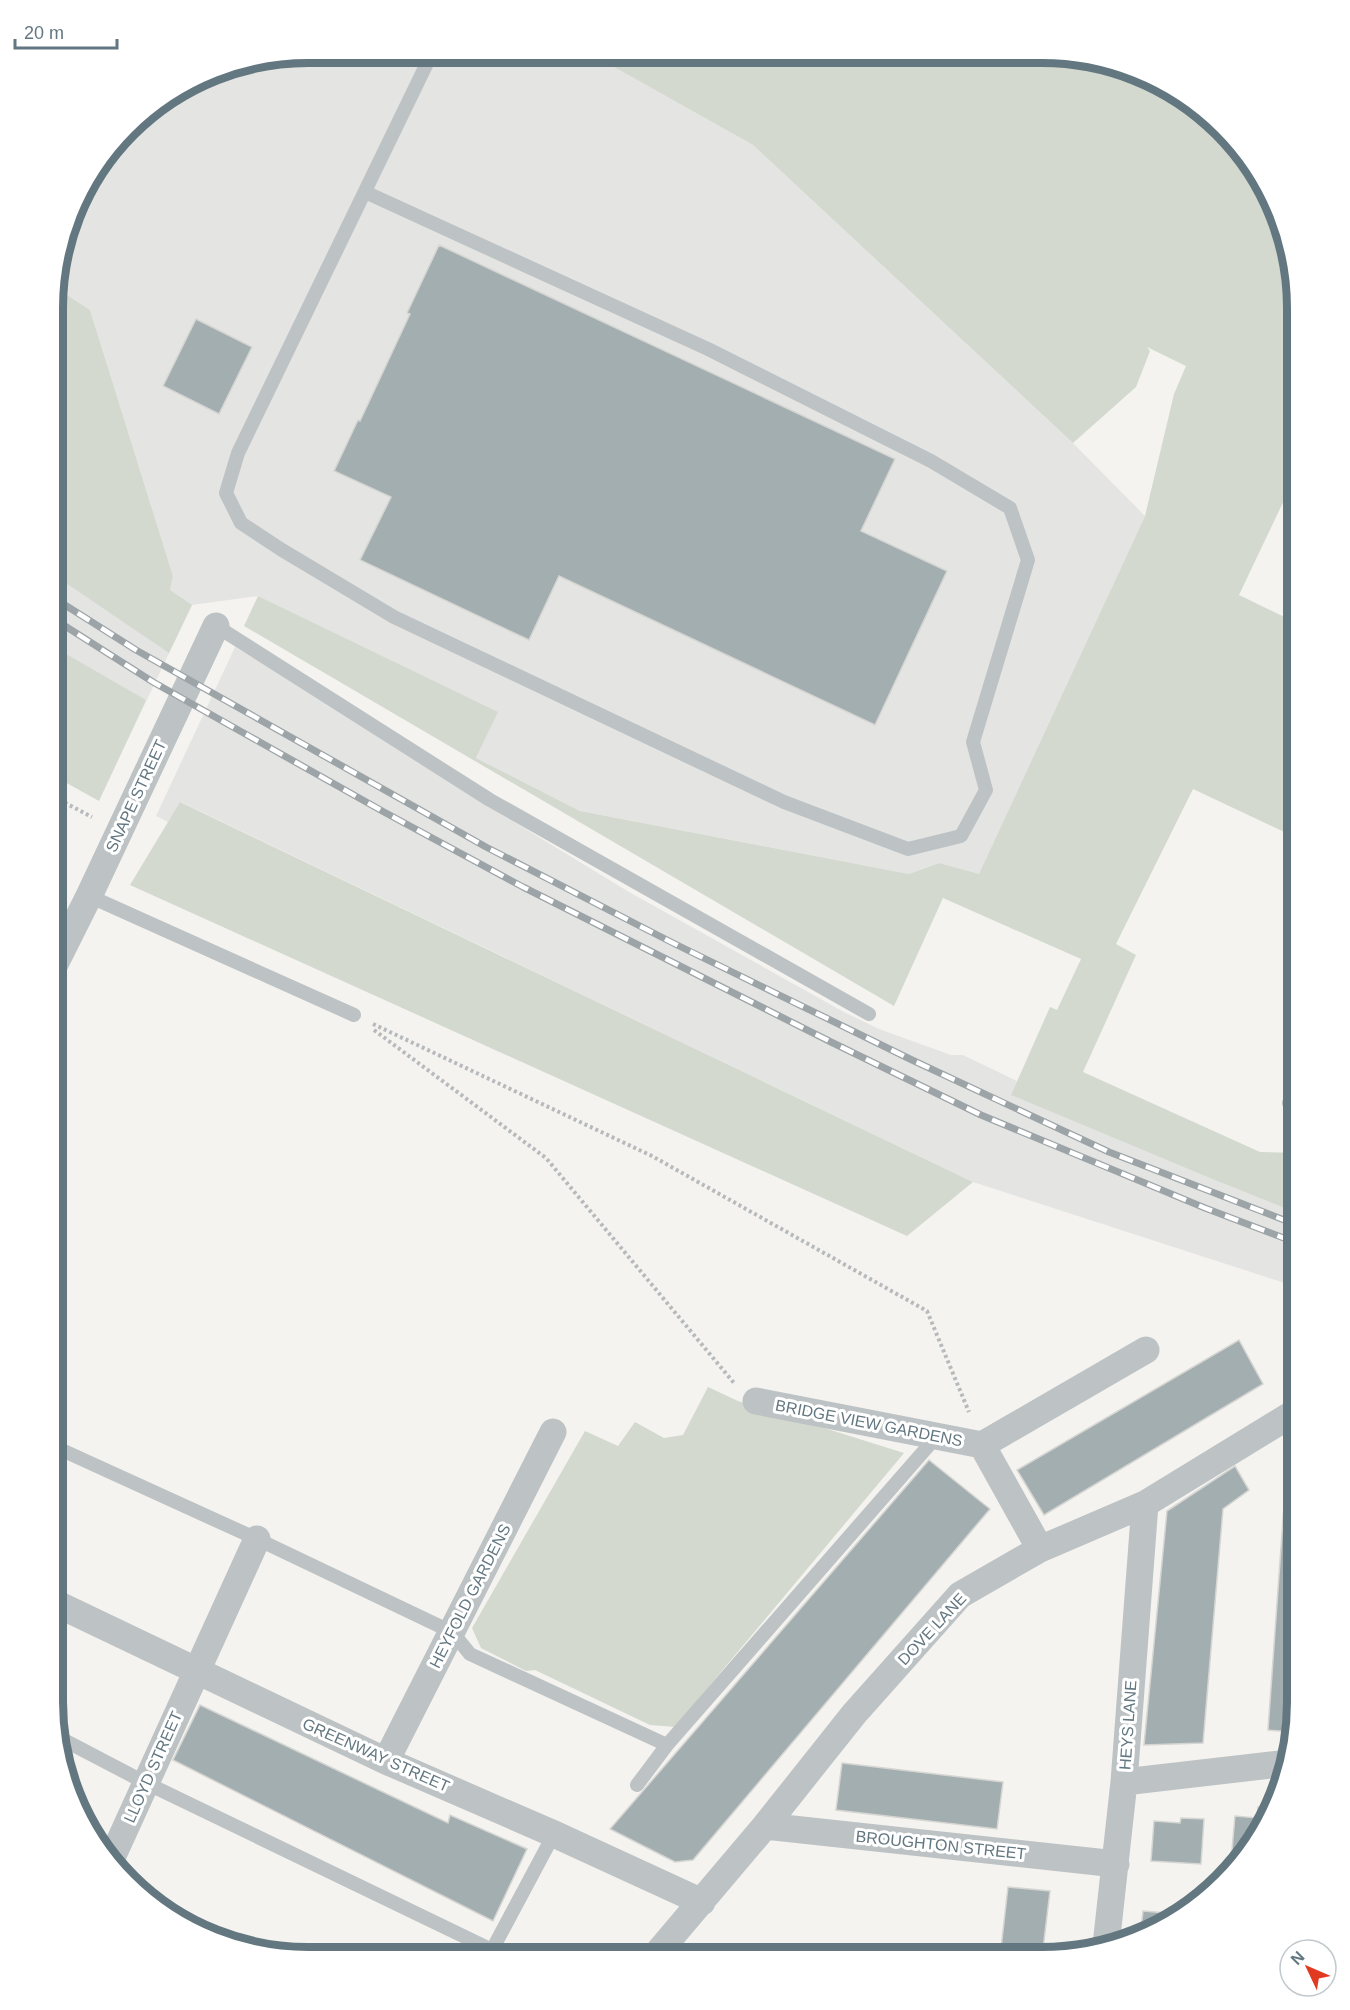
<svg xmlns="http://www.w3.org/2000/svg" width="1350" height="2010" font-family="Helvetica,sans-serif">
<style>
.built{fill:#e4e5e3}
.green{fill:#d3d9cf}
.building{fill:#a3aeb1;stroke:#d5d5d2;stroke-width:1.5}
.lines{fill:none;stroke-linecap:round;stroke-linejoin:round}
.path{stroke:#b7babc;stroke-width:4;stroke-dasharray:3 3;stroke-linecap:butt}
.service{stroke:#bdc2c4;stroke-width:14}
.minor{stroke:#bdc2c4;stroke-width:27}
.rail-casing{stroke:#9ca4a8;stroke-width:7}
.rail{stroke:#fff;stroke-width:4.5;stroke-dasharray:14;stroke-linecap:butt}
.labels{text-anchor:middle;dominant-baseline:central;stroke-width:6;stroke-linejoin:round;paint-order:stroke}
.street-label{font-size:16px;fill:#637781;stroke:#fff}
.rim{fill:none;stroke:#637781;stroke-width:8}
</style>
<rect width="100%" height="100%" fill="#f4f3ef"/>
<!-- built -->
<path class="built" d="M308,53H589L753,145L1073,443L1145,516L979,875L939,863L909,874L580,811L476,758L497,713L258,596L192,605L104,790L54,760V514L169,590L173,576L90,310L55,287V274L87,180L140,116L225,66Z
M235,647L289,679L478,800L629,892L844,1012L879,1029L951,1055H963L1017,1081L1012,1095L1212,1179L1297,1213V1287L973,1182L181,802L168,822L156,816Z"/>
<!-- green -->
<path class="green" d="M589,53L1076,55L1140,72L1197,105L1245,152L1278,210L1297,308V473L1239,595L1297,623V838L1193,789L1116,944L1136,955L1083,1072L1260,1152L1297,1153V1213L1212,1179L1011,1095L1050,1007L1057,1010L1081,959L943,898L894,1006L244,626L258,596L498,712L476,758L580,811L909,874L939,863L979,874L1145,516L1174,394L1186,366L1147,347L1150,351L1136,387L1073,443L753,145Z
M55,287L90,310L173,576L170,590L192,605L169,653L54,575Z
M54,647L146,700L99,801L54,776Z
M180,802L973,1182L907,1236L130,885Z
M708,1387L738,1401L904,1453L675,1727L650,1725L535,1670L526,1671L481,1648L472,1628L585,1431L618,1446L635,1422L664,1438L683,1435Z"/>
<!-- building -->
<path class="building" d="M439,245L895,459L861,531L947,571L875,725L559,576L529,640L360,560L391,497L334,471L358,420L360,421L410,314L407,313Z
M196,319L252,347L219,414L163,386Z
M1239,1340L1263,1384L1044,1515L1017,1470Z
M1290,1421L1297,1422V1719L1294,1732L1268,1730Z
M929,1460L990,1509L693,1860L675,1862L610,1829Z
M1235,1466L1249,1490L1223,1509L1203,1743L1144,1745L1167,1511Z
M200,1705L448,1823L450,1815L527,1849L493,1921L173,1760Z
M842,1763L1003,1782L997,1829L836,1810Z
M1258,1807L1272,1808L1254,1844L1239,1862L1231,1861L1235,1816L1257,1818Z
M1181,1818L1204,1819L1201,1864L1151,1861L1154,1821L1180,1823Z
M1008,1887L1050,1891L1042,1957H1000Z
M1143,1911L1179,1914L1140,1938Z"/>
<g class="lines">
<!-- path -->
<path class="path" d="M54,797L92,817
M54,876L62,881
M373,1024L652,1156L927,1311L969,1412
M374,1030L546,1158L734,1383"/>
<!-- service -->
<path class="service" d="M365,192L708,349L931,461L1010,508L1028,560L973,742L986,790L961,836L908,849L784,802L394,617L282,550L241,523L226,493L238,453L432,53
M216,626L490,800L869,1014
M89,896L354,1015
M1289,1103L1297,1107
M53,1446L257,1539L452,1632L470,1654L667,1745
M60,1738L146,1783L492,1950L490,1956
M637,1785L667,1745L937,1436
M492,1950L554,1834"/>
<!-- minor -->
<path class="minor" d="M54,966L89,896L216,626
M756,1401L982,1445L1040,1549
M982,1445L1146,1350
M53,1602L386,1761L554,1834L702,1902
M386,1761L553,1432
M1124,1782L1288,1763
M765,1826L1116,1864
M110,1862L257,1539
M1106,1945L1124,1782L1145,1504
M655,1956L765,1826L854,1714L960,1595L1040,1549L1145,1504L1297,1411"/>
<defs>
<path id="rail" d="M54,598L136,650L486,847L673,943L912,1060L1109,1152L1297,1225
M54,619L153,682L384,812L523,887L831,1042L981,1115L1205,1208L1297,1243"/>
</defs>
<!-- rail casing -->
<use href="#rail" class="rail-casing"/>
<!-- rail -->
<use href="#rail" class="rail"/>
</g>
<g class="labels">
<!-- street labels -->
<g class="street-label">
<text transform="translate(136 796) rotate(-65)">SNAPE STREET</text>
<text transform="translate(869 1423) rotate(11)">BRIDGE VIEW GARDENS</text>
<text transform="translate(470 1596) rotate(-63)">HEYFOLD GARDENS</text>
<text transform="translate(932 1629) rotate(-47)">DOVE LANE</text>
<text transform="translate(1128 1725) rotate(-86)">HEYS LANE</text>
<text transform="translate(376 1755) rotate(24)">GREENWAY STREET</text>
<text transform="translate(153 1767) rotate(-66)">LLOYD STREET</text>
<text transform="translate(941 1845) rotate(6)">BROUGHTON STREET</text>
</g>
</g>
<!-- crop -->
<path d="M0 0H1350V2010H0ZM308 63H1042A245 245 0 0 1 1287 308V1702A245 245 0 0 1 1042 1947H308A245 245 0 0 1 63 1702V308A245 245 0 0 1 308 63Z" fill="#fff" fill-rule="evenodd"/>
<path class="rim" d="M308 63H1042A245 245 0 0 1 1287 308V1702A245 245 0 0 1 1042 1947H308A245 245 0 0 1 63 1702V308A245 245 0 0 1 308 63Z"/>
<!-- north arrow -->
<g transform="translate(1308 1968) rotate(314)"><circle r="28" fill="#ffffff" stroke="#c1c9cd" stroke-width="1.5"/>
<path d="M0-4.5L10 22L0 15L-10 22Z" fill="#e23921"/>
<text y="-9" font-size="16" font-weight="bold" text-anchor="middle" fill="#637781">N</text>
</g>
<!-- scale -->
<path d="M15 39v9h102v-9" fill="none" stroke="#637781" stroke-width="3"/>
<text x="24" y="39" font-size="18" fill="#637781" stroke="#ffffff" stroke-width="4.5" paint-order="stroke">20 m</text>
</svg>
